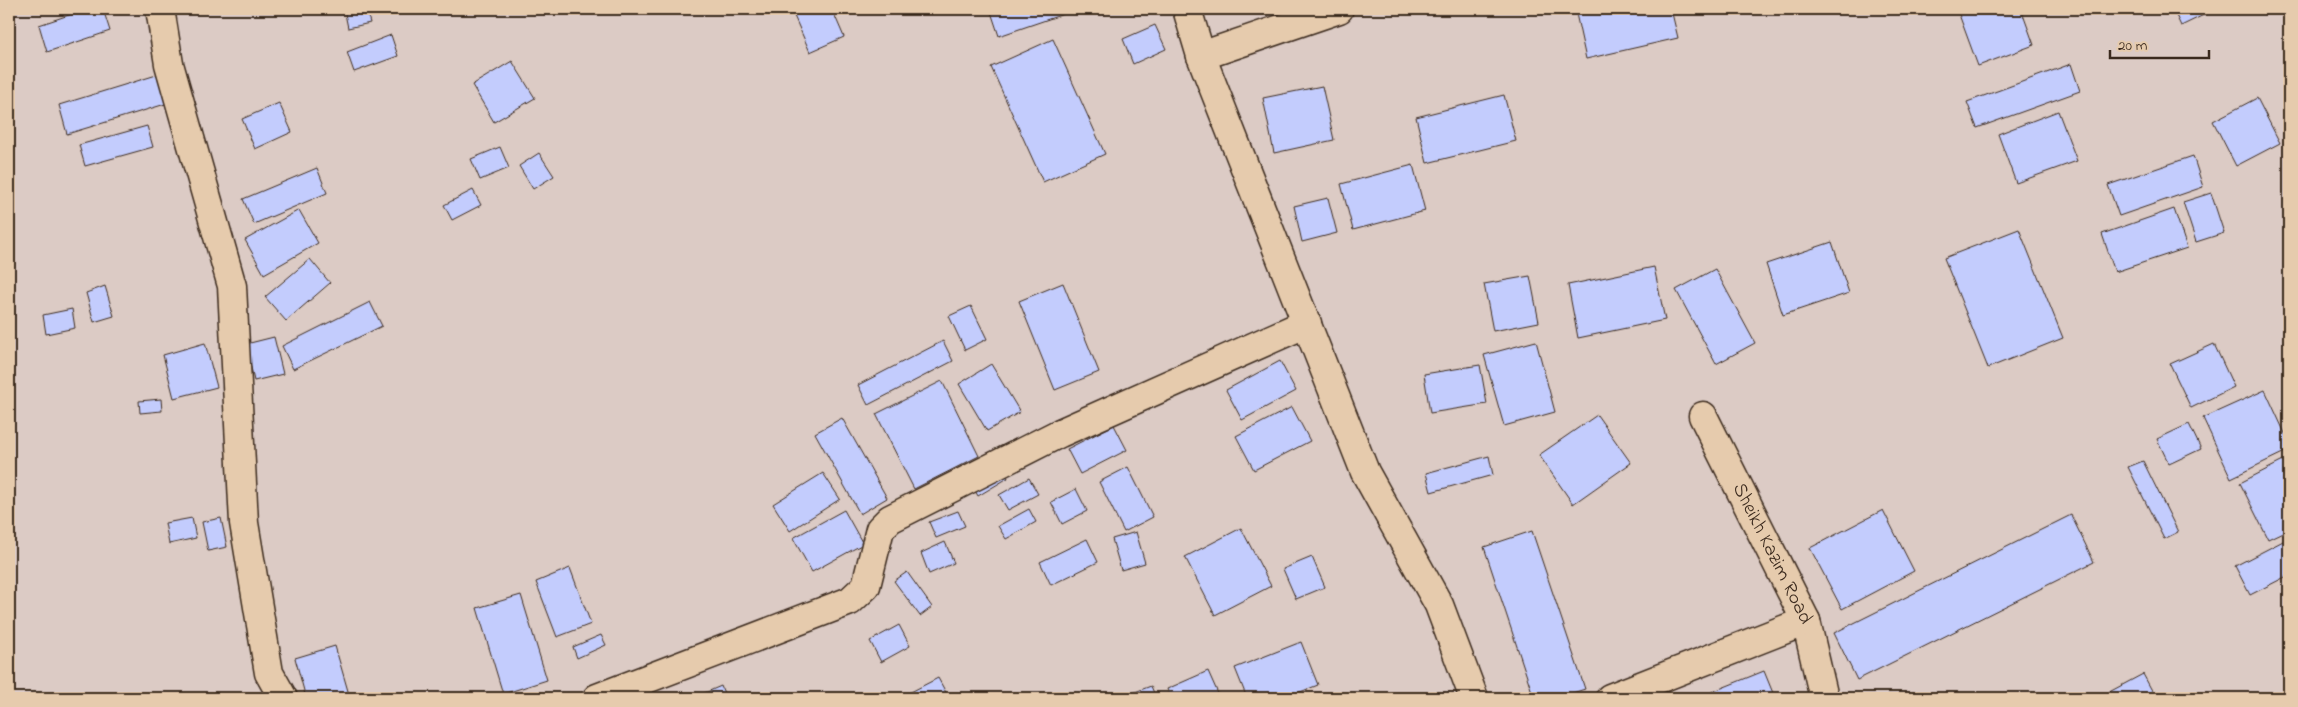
<svg xmlns="http://www.w3.org/2000/svg" width="2298" height="707" font-family="'Indie Flower',sans-serif">
<style>
.building{fill:#c3ccfd;stroke:#3b2a1e}
.lines{fill:none;stroke-linecap:round;stroke-linejoin:round}
.minor-casing{stroke:#3b2a1e;stroke-width:31}
.minor{stroke:#e6cbad;stroke-width:28}
.labels{text-anchor:middle;dominant-baseline:central;stroke-width:5;stroke-linejoin:round;paint-order:stroke}
.street-label{font-size:20px;fill:#3b2a1e;stroke:#e6cbad}
</style>
<rect width="100%" height="100%" fill="#dccbc5"/>
<filter id="ink" filterUnits="userSpaceOnUse"><feTurbulence type="fractalNoise" baseFrequency=".02" numOctaves="2"/><feDisplacementMap in="SourceGraphic" scale="10" xChannelSelector="R" yChannelSelector="G"/><feConvolveMatrix kernelMatrix="1 2 1 2 8 2 1 2 1" color-interpolation-filters="sRGB"/></filter>
<g filter="url(#ink)">
<!-- building -->
<path class="building" d="M87,9H103L110,31L47,52L39,25Z
M344,9H366L370,23L348,28Z
M791,9H832L844,37L810,52Z
M990,9H1078L999,36Z
M1575,9H1671L1678,38L1586,59Z
M1957,9H2021L2034,45L1978,66Z
M2173,9H2216L2181,26Z
M1155,25L1166,49L1133,64L1123,39Z
M391,35L398,56L354,72L347,52Z
M1053,39L1105,154L1043,182L991,67Z
M512,61L535,98L494,122L472,85Z
M2071,64L2080,91L1977,128L1967,102Z
M163,73L172,102L67,134L59,105Z
M1322,86L1334,140L1274,153L1263,98Z
M1504,95L1516,141L1427,163L1416,117Z
M2257,98L2280,143L2236,166L2213,121Z
M279,103L292,132L255,149L242,119Z
M2058,111L2077,161L2016,183L1998,134Z
M147,126L153,147L85,166L79,145Z
M500,147L509,168L480,180L471,159Z
M539,153L554,176L533,189L519,166Z
M2193,156L2203,187L2119,216L2108,185Z
M1413,165L1425,211L1353,230L1341,184Z
M317,168L327,193L254,224L243,199Z
M473,190L481,205L452,220L444,205Z
M2211,193L2224,233L2196,242L2183,202Z
M1328,198L1337,233L1302,242L1294,206Z
M2174,209L2187,248L2115,272L2102,234Z
M299,210L318,243L264,274L245,240Z
M2019,229L2063,338L1988,368L1944,258Z
M1832,242L1849,293L1783,315L1766,264Z
M310,259L330,283L286,321L265,297Z
M1654,267L1665,320L1578,338L1568,285Z
M1715,269L1755,343L1716,364L1676,290Z
M1530,276L1539,322L1493,331L1484,284Z
M1063,283L1099,372L1055,390L1019,301Z
M105,286L114,316L94,322L86,293Z
M370,302L382,326L293,369L282,346Z
M971,306L987,339L965,350L949,316Z
M72,309L75,328L46,334L43,315Z
M274,337L283,374L254,381L246,344Z
M943,341L953,361L868,405L858,385Z
M1536,341L1555,412L1504,426L1484,355Z
M205,343L217,387L174,398L163,355Z
M2214,344L2234,387L2191,408L2170,364Z
M1280,361L1296,391L1242,420L1226,390Z
M991,364L1020,412L987,431L959,384Z
M1480,365L1487,404L1430,413L1424,374Z
M942,381L979,456L914,489L876,414Z
M2265,390L2289,442V450L2231,478L2203,418Z
M161,399L162,411L140,413L139,401Z
M1292,407L1310,441L1254,470L1236,436Z
M1597,415L1631,463L1573,504L1539,455Z
M842,418L887,498L860,514L815,433Z
M2189,424L2201,449L2169,464L2157,439Z
M1114,425L1127,450L1080,474L1067,449Z
M1489,456L1493,475L1431,492L1426,473Z
M2289,458V529L2268,539L2240,483Z
M2143,461L2178,532L2164,539L2128,467Z
M1128,467L1153,517L1124,532L1099,482Z
M1003,468L1008,478L978,496L972,485Z
M823,473L840,499L790,531L773,504Z
M1029,478L1038,494L1008,510L999,495Z
M1076,489L1087,511L1062,524L1051,502Z
M1029,509L1036,522L1006,539L998,526Z
M844,510L863,544L812,572L793,538Z
M1883,510L1914,571L1842,609L1810,548Z
M958,511L965,526L936,538L929,522Z
M2071,515L2094,562L1857,680L1834,633Z
M192,518L196,538L169,544L165,523Z
M221,518L227,547L208,551L202,522Z
M1241,528L1271,586L1215,615L1185,557Z
M1532,531L1585,689L1557,698H1534L1484,547Z
M1136,532L1145,563L1121,570L1112,539Z
M2289,538V575L2250,595L2235,566Z
M1087,539L1098,562L1051,585L1040,562Z
M945,542L954,563L929,574L921,553Z
M1312,557L1325,587L1296,599L1283,569Z
M570,568L591,624L557,637L536,582Z
M907,572L932,607L920,616L894,581Z
M521,595L547,680L503,694L477,608Z
M899,625L910,646L881,662L870,641Z
M601,635L606,645L577,658L573,647Z
M1301,642L1318,685L1285,698H1247L1235,668Z
M335,646L350,698H306L295,658Z
M1208,671L1220,698H1171L1167,689Z
M1764,671L1775,698H1697Z
M2143,674L2156,698H2098Z
M938,678L949,698H909L907,694Z
M721,686L726,698H693Z
M1151,686L1156,698H1119Z"/>
<g class="lines">
<defs>
<g id="minor">
<path d="M160,9L169,64L232,286L244,523L269,673L283,698"/>
<path d="M1187,9L1201,56L1365,472L1439,605L1474,698"/>
<path d="M1201,56L1339,9"/>
<path id="s1" d="M1703,416L1806,621L1824,698"/>
<path d="M597,698L850,601L866,586L880,529L890,519L1060,433L1307,323"/>
<path d="M1610,698L1806,621"/>
</g>
</defs>
<!-- minor casing -->
<use href="#minor" class="minor-casing"/>
<!-- minor -->
<use href="#minor" class="minor"/>
</g>
</g>
<g class="labels">
<!-- street labels -->
<g class="street-label">
<text stroke="none"><textPath href="#s1" startOffset="154">Sheikh Kazim Road</textPath></text>
</g>
</g>
<!-- margin -->
<rect width="2298" height="707" fill="none" stroke="#e6cbad" stroke-width="30"/>
<rect x="15" y="15" width="2268" height="677" fill="none" stroke="#3b2a1e" stroke-width="2" filter="url(#ink)"/>
<!-- scale -->
<path d="M2110 50v8h99v-8" fill="none" stroke="#3b2a1e" stroke-width="2.5"/>
<text x="2118" y="50" font-size="15" fill="#3b2a1e" stroke="#e6cbad" stroke-width="4" paint-order="stroke">20 m</text>
</svg>
